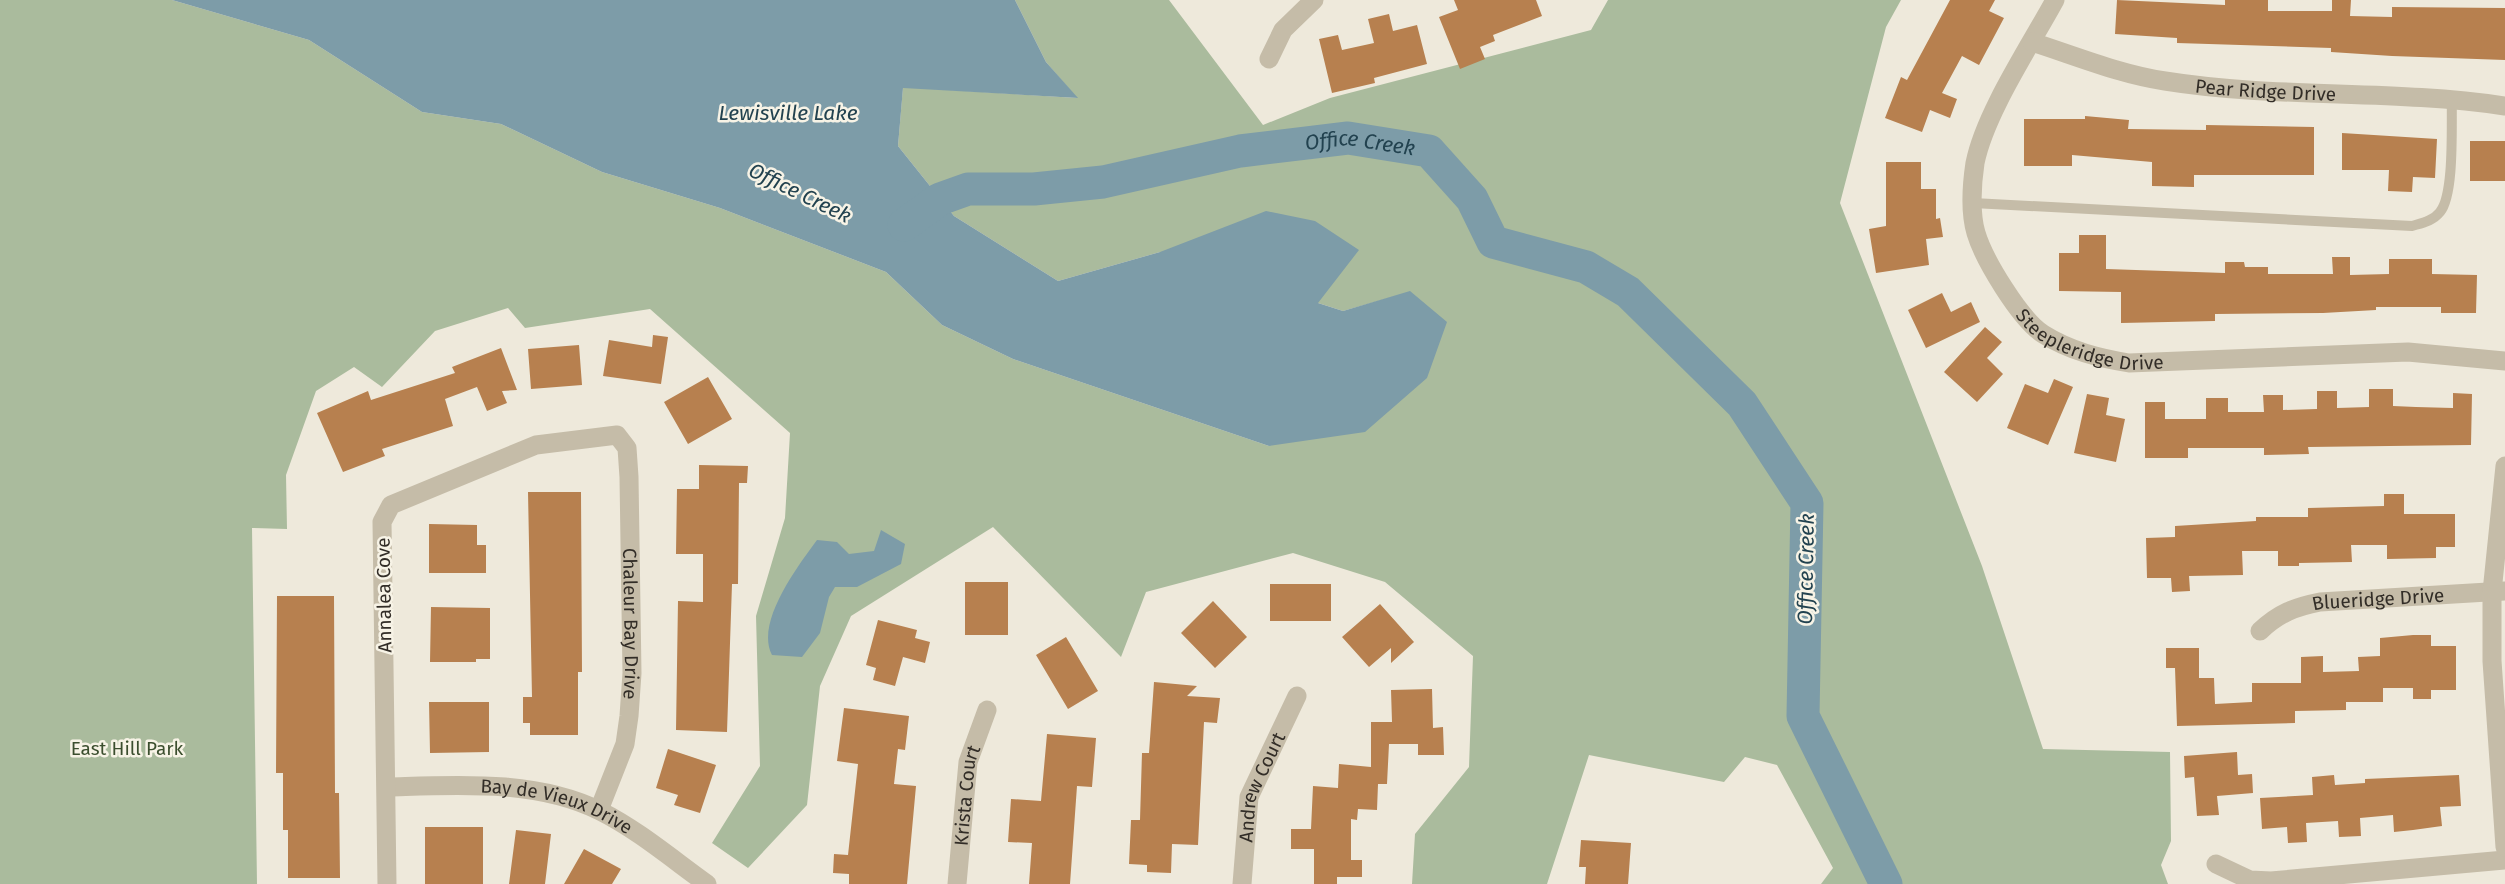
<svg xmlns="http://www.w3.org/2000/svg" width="2505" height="884" font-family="'Fira Sans',sans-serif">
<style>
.green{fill:#aabb9d}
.water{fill:#7d9ca8}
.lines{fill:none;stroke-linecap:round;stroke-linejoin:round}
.river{stroke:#7d9ca8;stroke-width:33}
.building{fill:#b7804f}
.service{stroke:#c5bca8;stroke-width:10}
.minor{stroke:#c5bca8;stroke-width:19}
.tertiary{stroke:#c5bca8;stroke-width:19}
.labels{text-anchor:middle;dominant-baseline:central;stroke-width:5;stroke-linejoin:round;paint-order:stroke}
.street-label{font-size:19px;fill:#322d27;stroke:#f7f3e6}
.park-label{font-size:19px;fill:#3b4e2e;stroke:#f7f3e6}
.water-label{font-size:21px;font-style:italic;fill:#22424f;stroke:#f7f3e6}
</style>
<rect width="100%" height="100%" fill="#eee9db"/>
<!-- green -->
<path class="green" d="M0,0H172L309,40L422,112L501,124L602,172L720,208L886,272L942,325L1013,359L1269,446L1410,292L1343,311L1160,252L1058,281L954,216L898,146L903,87L1077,98L1046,62L1015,0H1169L1263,125L1330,98L1591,30L1608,0H1901L1886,27L1840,203L1982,566L2043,749L2170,752L2171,841L2161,865L2168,884H1821L1833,868L1777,765L1745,757L1724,782L1589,755L1547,884H1412L1415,834L1469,767L1473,656L1385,582L1293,553L1146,592L1121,657L993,527L851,616L820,686L807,805L748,868L712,843L760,766L756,616L785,518L790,433L650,309L525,328L508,308L435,331L382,387L354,367L316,391L286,475L287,529L252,528L257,884H0Z"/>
<!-- water -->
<path class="water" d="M172,0H1015L1046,62L1078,98L903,88L898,146L954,216L1058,281L1160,252L1266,211L1315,221L1359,250L1318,303L1343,311L1410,291L1447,322L1427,378L1365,432L1269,446L1013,359L942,325L886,272L720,208L602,172L501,124L422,112L309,40Z
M881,530L905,544L901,564L857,587H835L829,597L820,633L802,657L772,655C755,623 797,567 817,540L837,542L849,554L874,551Z"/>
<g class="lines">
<!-- river -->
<path class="river" id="s1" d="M904,225L940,199L968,189H1034L1103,182L1240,151L1348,138L1429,151L1472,199L1493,242L1586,267L1628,292L1742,404L1807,503L1803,716L1886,884"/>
</g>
<!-- building -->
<path class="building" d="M1454,0H1536L1542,16L1493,35L1495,41L1480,47L1485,59L1460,69L1439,17L1458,10Z
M1950,0H1995L1989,11L2004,18L1979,65L1962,56L1942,93L1957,99L1950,118L1930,110L1922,132L1885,118L1901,77L1907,80Z
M2117,0L2225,5V0H2268V11H2332V0H2351L2350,16L2392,17V7L2505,8V60L2392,56L2331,52V48L2177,43V38L2115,34Z
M1389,14L1393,31L1417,25L1427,64L1374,78L1375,83L1332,93L1319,39L1338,35L1342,50L1374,43L1368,19Z
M2085,116L2129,120L2128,129L2206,130V125L2314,127V175H2194V187L2152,186V162L2072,155V166H2024V119H2085Z
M2342,133L2437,139L2435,178L2413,177L2412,192L2388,191L2389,170H2342Z
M2470,141H2505V181H2470Z
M1886,162H1921V189H1936V219L1940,218L1943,237L1926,239L1929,265L1876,273L1869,229L1886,226Z
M2079,235H2106V269L2225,273V262H2244L2245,267H2268V274H2333L2332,257H2350V275L2389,274V259H2432V274L2477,275L2476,313H2441V307H2376V310L2323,313L2215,314V321L2121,323V292L2059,291V253H2079Z
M1942,293L1951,312L1971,302L1980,322L1926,348L1908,310Z
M1985,327L2002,342L1987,358L2003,374L1977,402L1944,372Z
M653,335L668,337L661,384L603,376L609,340L652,347Z
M579,345L582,385L531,389L528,349Z
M501,348L517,390L502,391L507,403L487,411L477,387L445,399L453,426L382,449L385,456L343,472L317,413L368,391L371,400L455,373L452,367Z
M708,377L732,419L688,444L664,402Z
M2054,379L2073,387L2048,445L2007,428L2025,384L2048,393Z
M2369,389H2393V406L2416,407L2453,408V393L2472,394L2471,445L2308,447L2309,454L2264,455V448H2188V458H2145V402H2165V419H2206V398H2228V412H2264L2263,395H2283V410L2317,409V391H2337V408L2369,407Z
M2087,394L2109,398L2106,415L2125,419L2116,462L2074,453Z
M699,465L748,466L747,483H739L738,584H732L727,732L676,730L678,601L703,602V554H676L677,489H699Z
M528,492H581L582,672H578V735H530V723H523V697H532Z
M2384,494H2404V514H2455V547H2436V558L2387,559V545H2351L2352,562L2299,563V566H2278V551H2242L2243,575L2189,576L2190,591L2172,592L2171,578H2147L2146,538L2175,537V526L2256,521V517H2308V508L2384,506Z
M429,524L477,525V545H486V573H429Z
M965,582H1008V635H965Z
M1270,584H1331V621H1270Z
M277,596H334L335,793H339L340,878H288V830H283V773H276Z
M1213,601L1247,637L1215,668L1181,633Z
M1380,604L1414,642L1391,663V648L1369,667L1342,637Z
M431,607L490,608V659H476V662H430Z
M878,620L917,630L915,638L930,642L925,663L903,657L895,686L873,680L876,668L866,665Z
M2413,635H2431V646H2456V690H2431V699H2413V688H2383V702H2346V710L2295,711V723L2177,726L2175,668H2166V648H2199V678H2214L2215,704L2252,702V683H2301V657L2323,656V672L2359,671L2358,657L2380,656V638Z
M1066,637L1098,691L1068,709L1036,655Z
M1154,682L1197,686L1187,696L1220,698L1217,723L1204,722L1198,845L1172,844L1171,873L1147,872V865L1129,864L1131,820H1140L1142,753H1149Z
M1432,689L1433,728L1443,727L1444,755H1418V744H1389L1387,784H1378L1377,810L1358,809L1357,820L1351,819V860H1362V877H1337V884H1314V849H1291V829H1311L1313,786L1338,788L1339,764L1371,767V722H1392L1391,690Z
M429,702H489V752L430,753Z
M844,708L909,716L905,750L898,749L894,784L916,786L907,884H849V874L833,873L834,854L848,855L858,764L837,761Z
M1047,734L1096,738L1092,787L1077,786L1070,884H1029L1032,843L1008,842L1011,799L1041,801Z
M668,749L716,765L700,813L674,805L678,795L656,788Z
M2237,752L2238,775L2252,774L2253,793L2217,796L2219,815L2197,816L2194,777L2185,778L2184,756Z
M2334,775L2335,785L2365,783V779L2459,775L2461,806L2440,807L2442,826L2413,830L2394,832L2393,815L2360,818L2361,836L2339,837L2338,821L2306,823L2307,842L2288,843L2287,827L2262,829L2260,798L2313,795L2312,777Z
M425,827H483V884H425Z
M516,830L551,834L545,884H509Z
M1581,840L1631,843L1628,884H1585L1586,867H1579Z
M584,849L621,869L612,884H564Z"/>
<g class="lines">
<!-- service -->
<path class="service" d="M1973,203L2412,226C2422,223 2433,221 2440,212C2455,194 2451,122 2452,98"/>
<!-- minor -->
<g class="minor">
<path id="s2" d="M2055,0C2030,46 1985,113 1975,163C1972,183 1970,213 1976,233C1984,260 2020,319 2043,334C2070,351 2099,358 2129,363L2408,352L2505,361"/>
<path id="s3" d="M2032,42C2076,56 2119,74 2165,81C2277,99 2392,89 2505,106"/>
<path d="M1269,59L1283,30L1314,0"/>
<path id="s4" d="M2260,631C2279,613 2295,607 2320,602L2505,591"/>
<path id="s5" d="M387,787C456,785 536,779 600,811C638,830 672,859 707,884"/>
<path d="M2216,864L2250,880L2271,881L2505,860"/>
<path id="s6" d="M387,884L382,522L391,505L536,445L617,435L627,448L629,477L632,673L629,716L625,744L599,810"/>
<path id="s7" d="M957,884L968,762L987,710"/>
<path id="s8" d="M1242,884L1249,797L1297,696"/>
</g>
<!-- tertiary -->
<path class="tertiary" d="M2505,466L2492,592V661L2505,847"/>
</g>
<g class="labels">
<!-- street labels -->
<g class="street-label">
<text stroke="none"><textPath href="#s3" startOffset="240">Pear Ridge Drive</textPath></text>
<text stroke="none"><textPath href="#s2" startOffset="422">Steepleridge Drive</textPath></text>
<text transform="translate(384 595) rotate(-91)">Annalea Cove</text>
<text stroke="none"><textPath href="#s4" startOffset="126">Blueridge Drive</textPath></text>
<text stroke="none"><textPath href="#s6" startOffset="812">Chaleur Bay Drive</textPath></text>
<text stroke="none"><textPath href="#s8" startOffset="100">Andrew Court</textPath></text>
<text stroke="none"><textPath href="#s7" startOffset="89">Krista Court</textPath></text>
<text stroke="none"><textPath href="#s5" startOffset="173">Bay de Vieux Drive</textPath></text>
</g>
<!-- park labels -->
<g class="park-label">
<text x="127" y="748">East Hill Park</text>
</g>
<!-- water labels -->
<g class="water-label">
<text x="788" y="113">Lewisville Lake</text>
<text stroke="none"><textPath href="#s1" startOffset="471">Office Creek</textPath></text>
<text transform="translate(800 193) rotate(26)">Office Creek</text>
<text transform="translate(1806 569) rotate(-89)">Office Creek</text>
</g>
</g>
</svg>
